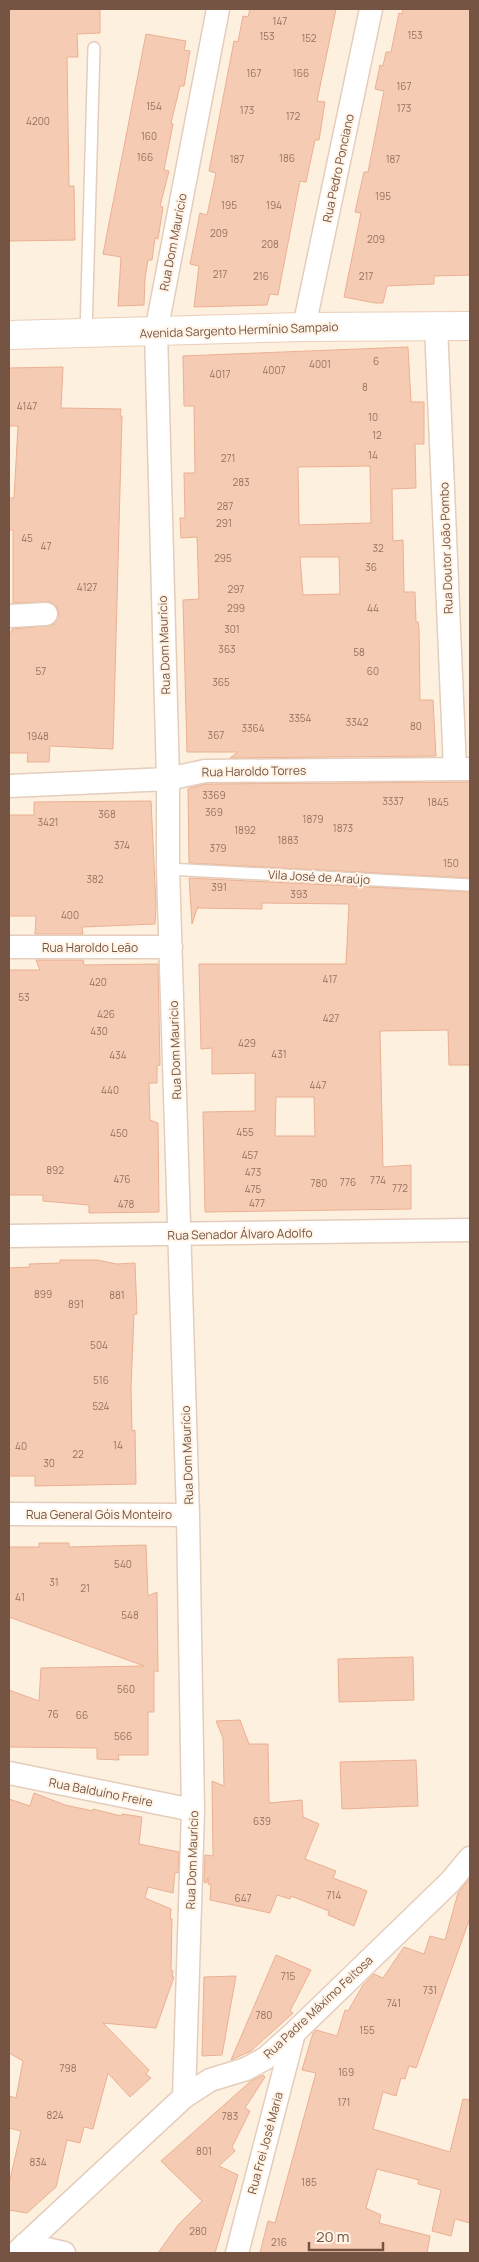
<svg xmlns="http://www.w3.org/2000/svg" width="479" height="2262" font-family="Manrope,sans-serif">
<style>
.building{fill:#f6cbb3;stroke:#eab092;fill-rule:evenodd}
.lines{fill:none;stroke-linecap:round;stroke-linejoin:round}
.lane-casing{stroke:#e5cdbc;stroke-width:14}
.street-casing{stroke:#e5cdbc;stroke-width:25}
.secondary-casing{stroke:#ebceb8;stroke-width:30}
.lane{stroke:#fff;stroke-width:11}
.street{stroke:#fff;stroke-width:22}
.secondary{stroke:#fff;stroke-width:28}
.labels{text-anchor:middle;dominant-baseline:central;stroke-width:4;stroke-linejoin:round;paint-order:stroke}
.number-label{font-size:10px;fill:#967260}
.street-label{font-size:12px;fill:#765444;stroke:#fff4e6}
</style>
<rect width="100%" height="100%" fill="#fef0de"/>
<!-- building -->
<path class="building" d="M9,9H100V33L77,34L78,57H67L69,186H74L75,240L9,241Z
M250,9H336L317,101L325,102L319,140H315L306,182L300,181L278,295L270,294L267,305L194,307L199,266L190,264L200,213L207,215L216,173L209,171L234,41L238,42L243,16L248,17Z
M403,9H470V275L434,276V284L387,286L383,303H375L344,297L361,213L355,212L364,172H368L384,91L375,89L380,65L383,66L386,52H391L399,13L402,14Z
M146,34L186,41L184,50L190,51L184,86H180L171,123L173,124L164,170L169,171L160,206L163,207L158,239L155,238L152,260H148L145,278L144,305L118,306L121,257L103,254Z
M408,347L411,402H424V444H415L416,488L392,489L393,541L403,540L404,592H415L416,622H418L419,629L420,700H433L436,756L230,758L238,752H187L183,600L199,599L197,537L181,538L180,518H185L184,473H195L194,406H184L183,356ZM370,466L371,523L299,525L298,467ZM300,557H339L340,594L303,595Z
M63,367L61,408L121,409L120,416H122L113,749L50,746L49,762H27L28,753H9V632H12V629L53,625L59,614L57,607L51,602L13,603V530H9V498H14L18,426H9V368Z
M470,782V878L189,863L188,789L190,788L206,784Z
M151,801L156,905L155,924L82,927L83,934H35L36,916H9V815H34V802Z
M189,878L470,892V1065H449L448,1030L380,1031L383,1167L411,1165V1209L205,1212L203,1112L255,1111V1073L212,1074V1048L201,1049L199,964H346L349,904L262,903V909L198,908V906L192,924ZM276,1097H314L315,1136H275Z
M36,960H83L84,965L158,964L160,1065L157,1066V1083H149L150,1120L158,1123L159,1212L89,1213V1205L43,1201V1195H9V970H40Z
M60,1260H97L117,1264L135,1263L137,1314H134L131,1387L132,1431L135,1430L136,1484L35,1486V1476H9V1268L30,1267L29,1264L60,1263Z
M39,1543H69V1547L146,1545L148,1596L157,1592L158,1672L154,1670V1712H148V1755H118L119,1760L97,1759V1748L9,1747V1690L39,1701L41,1668L144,1666L9,1617V1547H39Z
M413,1657L414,1700L339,1702L338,1659Z
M240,1720L249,1744H268L269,1803L302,1800L303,1817L319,1824L305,1859L336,1871L333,1878L367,1891L354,1926L328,1915L329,1911L291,1896L290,1899L277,1895L270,1913L210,1900L211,1885L208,1884V1878L206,1883L204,1882L205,1855L213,1856L212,1781L224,1786L223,1738L216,1721Z
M416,1760L418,1806L342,1809L340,1762Z
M34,1793L65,1805L93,1811V1809L121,1816L122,1814L142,1817L139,1844L179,1852L178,1873L175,1872L173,1893L148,1887L145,1898L171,1909L170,1919H172L171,1970L173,1971L172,1977H174L156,2028L103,2023L149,2070L146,2074L151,2078L130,2097L108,2073L93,2129L84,2127L80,2143L67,2140L56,2187L27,2213L9,2210V2184L21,2131L9,2128V2096L16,2098L23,2061L9,2053V1799L30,1806Z
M470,1878V1918L416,2068L409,2066L405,2079L401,2078L396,2096L383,2092L373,2129L450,2152L463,2099L470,2100V2223L455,2219L451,2236L432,2231L441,2190L418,2184L419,2180L377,2169L366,2208L381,2215L379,2223L430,2236L427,2253H260L268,2221L275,2223L316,2073L302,2070L313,2033L316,2030L337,2036L345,2010L348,2011L363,1985L374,1974L383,1978L404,1947L424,1954L430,1936L445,1940L458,1893Z
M276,1955L311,1970L290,2011L293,2013L251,2051L231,2060Z
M236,1976L222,2055L202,2056L204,1977Z
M263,2075L265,2077L245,2108L250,2111L232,2147L235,2151L219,2166L238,2175L215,2253H158L178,2225L202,2201L161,2161L251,2081Z"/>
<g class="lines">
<defs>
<path id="lane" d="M86,333L94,48
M168,869L470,885"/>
<path id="street" d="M436,326L455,769
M304,327L371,9
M9,616L46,614
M9,786L168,779L205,771L470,769
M9,947H171
M9,1236L470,1230
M9,1514L188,1515
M9,1773L193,1810
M184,2097L193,1810L188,1515L168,869V779L156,332L218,9
M25,2244L64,2253
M16,2253L184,2097L210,2080L246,2069L266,2058L294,2033L450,1882L470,1858
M237,2253L294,2033"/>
<path id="secondary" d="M9,335L304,327L470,326"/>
</defs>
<!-- lane casing -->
<use href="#lane" class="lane-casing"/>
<!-- street casing -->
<use href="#street" class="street-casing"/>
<!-- secondary casing -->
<use href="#secondary" class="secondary-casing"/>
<!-- lane -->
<use href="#lane" class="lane"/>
<!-- street -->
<use href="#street" class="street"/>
<!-- secondary -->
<use href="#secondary" class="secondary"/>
</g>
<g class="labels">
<!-- number labels -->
<g class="number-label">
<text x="280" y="21">147</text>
<text x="415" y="35">153</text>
<text x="267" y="36">153</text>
<text x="309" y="38">152</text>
<text x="254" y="73">167</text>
<text x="301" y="73">166</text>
<text x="404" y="86">167</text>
<text x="154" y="106">154</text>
<text x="404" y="108">173</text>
<text x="247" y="110">173</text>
<text x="293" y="116">172</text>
<text x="38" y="121">4200</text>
<text x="149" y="136">160</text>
<text x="145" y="157">166</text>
<text x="287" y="158">186</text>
<text x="237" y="159">187</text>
<text x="393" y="159">187</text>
<text x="383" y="196">195</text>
<text x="229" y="205">195</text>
<text x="274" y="205">194</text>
<text x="219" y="233">209</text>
<text x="376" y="239">209</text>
<text x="270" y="244">208</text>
<text x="220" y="274">217</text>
<text x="261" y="276">216</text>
<text x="366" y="276">217</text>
<text x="376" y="361">6</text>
<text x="320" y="364">4001</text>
<text x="274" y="370">4007</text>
<text x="220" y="374">4017</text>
<text x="365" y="387">8</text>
<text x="27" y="406">4147</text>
<text x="373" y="417">10</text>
<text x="377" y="435">12</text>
<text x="373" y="455">14</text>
<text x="228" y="458">271</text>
<text x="241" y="482">283</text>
<text x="225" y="506">287</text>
<text x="224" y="523">291</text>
<text x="27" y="538">45</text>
<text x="46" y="546">47</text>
<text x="378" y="548">32</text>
<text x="223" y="558">295</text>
<text x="371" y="567">36</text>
<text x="87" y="587">4127</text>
<text x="236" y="589">297</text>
<text x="236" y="608">299</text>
<text x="373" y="608">44</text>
<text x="232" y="629">301</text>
<text x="227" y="649">363</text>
<text x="359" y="652">58</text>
<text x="41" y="671">57</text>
<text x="373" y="671">60</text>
<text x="221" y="682">365</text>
<text x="300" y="718">3354</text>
<text x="357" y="722">3342</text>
<text x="416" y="726">80</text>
<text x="253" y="728">3364</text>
<text x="216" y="735">367</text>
<text x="38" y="736">1948</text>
<text x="214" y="795">3369</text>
<text x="393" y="801">3337</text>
<text x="438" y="802">1845</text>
<text x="214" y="812">369</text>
<text x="107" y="814">368</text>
<text x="313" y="819">1879</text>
<text x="48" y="822">3421</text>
<text x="343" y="828">1873</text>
<text x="245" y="830">1892</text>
<text x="288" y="840">1883</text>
<text x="122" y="845">374</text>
<text x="218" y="848">379</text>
<text x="451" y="863">150</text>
<text x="95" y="879">382</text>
<text x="219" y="887">391</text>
<text x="299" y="894">393</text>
<text x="70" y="915">400</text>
<text x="330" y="979">417</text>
<text x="98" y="982">420</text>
<text x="24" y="997">53</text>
<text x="106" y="1014">426</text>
<text x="331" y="1018">427</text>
<text x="99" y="1031">430</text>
<text x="247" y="1043">429</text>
<text x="279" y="1054">431</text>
<text x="118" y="1055">434</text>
<text x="318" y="1085">447</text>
<text x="110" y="1090">440</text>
<text x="245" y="1132">455</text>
<text x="119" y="1133">450</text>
<text x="250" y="1155">457</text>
<text x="55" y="1170">892</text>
<text x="253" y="1172">473</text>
<text x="122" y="1179">476</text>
<text x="378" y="1180">774</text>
<text x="348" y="1182">776</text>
<text x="319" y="1183">780</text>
<text x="400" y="1188">772</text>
<text x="253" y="1189">475</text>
<text x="257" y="1203">477</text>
<text x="126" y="1204">478</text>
<text x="43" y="1294">899</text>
<text x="117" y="1295">881</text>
<text x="76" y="1304">891</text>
<text x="99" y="1345">504</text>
<text x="101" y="1380">516</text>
<text x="101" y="1406">524</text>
<text x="118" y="1445">14</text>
<text x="21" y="1446">40</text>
<text x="78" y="1454">22</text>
<text x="49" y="1463">30</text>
<text x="123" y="1564">540</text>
<text x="54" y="1582">31</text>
<text x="85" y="1588">21</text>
<text x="20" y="1597">41</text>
<text x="130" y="1615">548</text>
<text x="126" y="1689">560</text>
<text x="53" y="1714">76</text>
<text x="82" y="1715">66</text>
<text x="123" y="1736">566</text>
<text x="262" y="1821">639</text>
<text x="334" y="1895">714</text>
<text x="243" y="1898">647</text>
<text x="288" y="1976">715</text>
<text x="430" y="1990">731</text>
<text x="394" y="2003">741</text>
<text x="264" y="2015">780</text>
<text x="367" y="2030">155</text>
<text x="68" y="2068">798</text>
<text x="346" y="2072">169</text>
<text x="344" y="2102">171</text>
<text x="55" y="2115">824</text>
<text x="230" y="2116">783</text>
<text x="204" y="2151">801</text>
<text x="38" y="2162">834</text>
<text x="309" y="2182">185</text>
<text x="198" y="2231">280</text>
<text x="279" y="2242">216</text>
</g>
<!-- street labels -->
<g class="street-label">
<text transform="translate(338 168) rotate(-78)">Rua Pedro Ponciano</text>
<text transform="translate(173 242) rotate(-79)">Rua Dom Maurício</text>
<text transform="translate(239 330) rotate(-2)">Avenida Sargento Hermínio Sampaio</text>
<text transform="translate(446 548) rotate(-92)">Rua Doutor João Pombo</text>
<text transform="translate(164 645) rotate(-92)">Rua Dom Maurício</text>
<text transform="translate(254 771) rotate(-1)">Rua Haroldo Torres</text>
<text transform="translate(319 877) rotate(3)">Vila José de Araújo</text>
<text x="90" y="947">Rua Haroldo Leão</text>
<text transform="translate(175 1050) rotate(-92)">Rua Dom Maurício</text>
<text transform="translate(240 1234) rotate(-1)">Rua Senador Álvaro Adolfo</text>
<text transform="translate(187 1455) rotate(-92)">Rua Dom Maurício</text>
<text x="99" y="1514">Rua General Góis Monteiro</text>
<text transform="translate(101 1792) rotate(11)">Rua Balduíno Freire</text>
<text transform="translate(192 1860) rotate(-88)">Rua Dom Maurício</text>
<text transform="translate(318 2007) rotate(-43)">Rua Padre Máximo Feitosa</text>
<text transform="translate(265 2143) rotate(-75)">Rua Frei José Maria</text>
</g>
</g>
<!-- border -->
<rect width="479" height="2262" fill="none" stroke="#765444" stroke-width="20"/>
<!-- scale -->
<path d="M309 2242v8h74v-8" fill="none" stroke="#765444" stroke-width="2.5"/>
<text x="316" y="2242" font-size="15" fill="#765444" stroke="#fff4e6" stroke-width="4" paint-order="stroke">20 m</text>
</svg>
